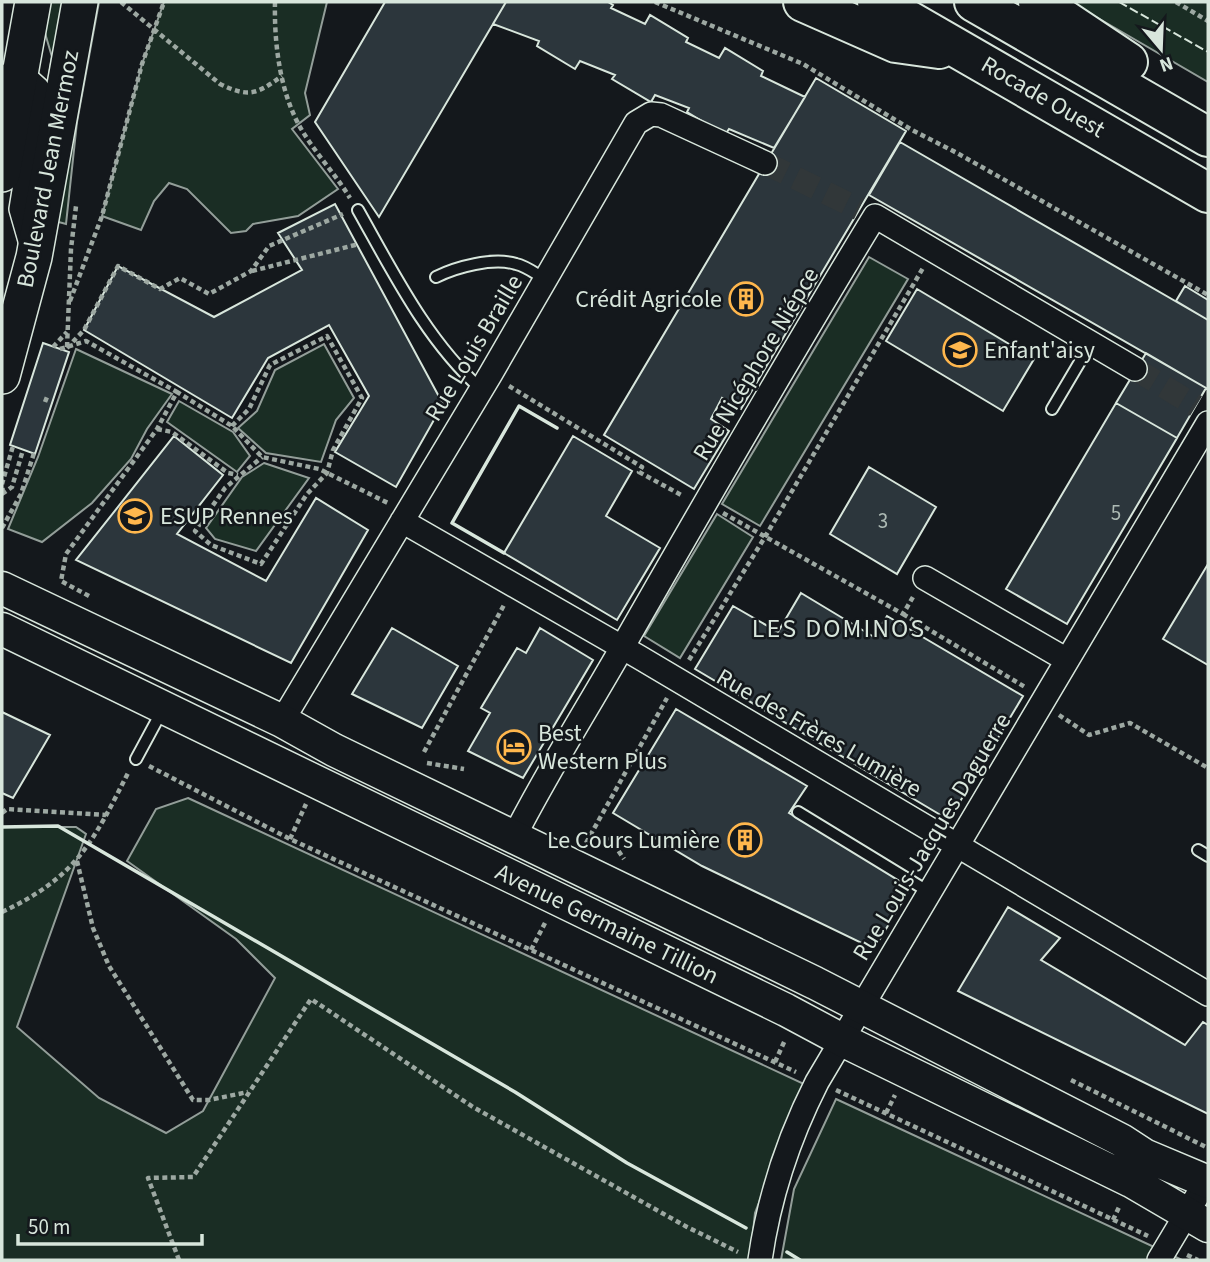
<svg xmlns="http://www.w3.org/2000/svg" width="1210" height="1262" font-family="'Source Sans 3',sans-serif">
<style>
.green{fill:#1a2d24;stroke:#939e99;stroke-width:2}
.building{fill:#2c363c;stroke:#d8e6dc;stroke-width:2}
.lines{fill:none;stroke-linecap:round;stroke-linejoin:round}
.street-tunnel{stroke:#313739;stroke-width:23;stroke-dasharray:23 11;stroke-linecap:butt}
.lane-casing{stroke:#d8e6dc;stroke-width:14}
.street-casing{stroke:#d8e6dc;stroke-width:26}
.secondary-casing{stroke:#d8e6dc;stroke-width:35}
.primary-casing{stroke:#d8e6dc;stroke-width:38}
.highway-casing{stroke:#d8e6dc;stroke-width:42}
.path{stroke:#9da8a2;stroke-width:4.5;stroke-dasharray:5 3.5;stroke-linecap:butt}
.lane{stroke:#14181c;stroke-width:10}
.street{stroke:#14181c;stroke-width:23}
.secondary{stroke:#14181c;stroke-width:32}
.primary{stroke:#14181c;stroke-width:35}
.highway{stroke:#14181c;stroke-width:38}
.fence{stroke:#d8e6dc;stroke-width:2;stroke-dasharray:9 3.5;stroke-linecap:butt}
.wall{stroke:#d8e6dc;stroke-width:3.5}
.labels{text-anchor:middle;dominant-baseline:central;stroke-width:5;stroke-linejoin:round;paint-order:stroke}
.number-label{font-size:21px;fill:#adbab4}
.street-label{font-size:24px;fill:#d8e6dc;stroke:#14181c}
.poi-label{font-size:24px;fill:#d8e6dc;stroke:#14181c;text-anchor:start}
.neighbourhood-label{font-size:26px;letter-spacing:2px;fill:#d8e6dc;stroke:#14181c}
</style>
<rect width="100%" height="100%" fill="#14181c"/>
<!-- green -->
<path class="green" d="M50,2H68L45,98L52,57L45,33Z
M90,2H99L77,122L66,224L51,220Z
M164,2H327L305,93L310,115L292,129L338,189L298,216L253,224L246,231L231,233L187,189L169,183L154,201L141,230L102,216L142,64Z
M1073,2H1208V82L1091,14Z
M869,257L908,279L760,526L722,504Z
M324,344L354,398L336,420L321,462L266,453L238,428L257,411L275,370Z
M76,349L172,394L147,429L131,459L92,503L42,542L8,529L38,457Z
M179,401L233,432L250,456L237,472L167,422Z
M264,463L309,478L256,551L215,539L206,528L242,477Z
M717,514L753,537L680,658L644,636Z
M188,798L804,1084L755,1213L750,1260H2V827H76L86,834L17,1027L99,1098L166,1133L203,1111L275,978L236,939L127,861L156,809Z
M836,1099L1182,1260H781L794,1189Z"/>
<!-- building -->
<path class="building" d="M385,2H506L379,217L315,122Z
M506,2H608L613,5L611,8L645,24L650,15L688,38L686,42L719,58L725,48L763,71L761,76L805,97L774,148L729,129L725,135L687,112L689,108L655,95L651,102L612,79L615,75L580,61L575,69L537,46L539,41L493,24Z
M816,78L906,131L741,409L722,398L711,419L729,431L694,489L604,435Z
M900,142L1208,320V389L869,195Z
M335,204L443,404L396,487L335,452L369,396L329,325L268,358L232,418L84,330L118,266L214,317L302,270L278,233Z
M1185,286L1208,300V320L1176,301Z
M917,289L1034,359L1003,411L886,341Z
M43,343L69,352L35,454L10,445Z
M1146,353L1206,388L1177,438L1116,403Z
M1116,403L1177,438L1067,624L1006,589Z
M174,436L223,475L177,534L266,581L316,498L368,530L291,663L76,560Z
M573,436L632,471L606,516L660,548L617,620L504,553Z
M869,467L936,507L897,574L830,534Z
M1208,564V665L1163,639Z
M801,593L874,637L887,616L1023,696L949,820L695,669L733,606L778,632Z
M392,628L458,666L422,728L352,694Z
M540,628L593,660L523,778L468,751L490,713L481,708L517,648L526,653Z
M676,709L807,786L789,813L911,887L874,949L702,866L613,813Z
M2,712L50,735L13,798L2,793Z
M1008,907L1060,938L1041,960L1185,1045L1203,1022L1208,1025V1114L958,991Z"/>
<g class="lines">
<!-- street-tunnel -->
<path class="street-tunnel" d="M765,163L859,209
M1135,369L1196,406"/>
<defs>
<path id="lane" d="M358,210C393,272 427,341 481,389
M436,277C456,267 493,257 516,264C526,266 536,274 545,279
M1052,409L1091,343
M136,759L163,709
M798,812L929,892
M1198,850L1208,856"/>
<path id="street" d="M2,76L28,80L38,89L39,99L21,209L31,244
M402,521L639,657L1208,994
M925,578L1067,660
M282,721L490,375L636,123L651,114L661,115L765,163
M514,837C546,774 584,714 619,653C703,506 787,360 875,216L1135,369
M760,1260C769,1197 788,1139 817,1082L1208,423
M1159,1260L1208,1178"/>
<path id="secondary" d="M2,588L282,721L334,750L815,983L1121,1140L1144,1155L1208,1182
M2,629L786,1010L842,1040L1131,1181L1208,1226"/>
<path id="primary" d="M2,174L33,2
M2,376L34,257L80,2"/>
<path id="highway" d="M803,2L896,43L939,49
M877,2L1208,193
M974,2L1208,137
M1038,2L1128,62"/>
</defs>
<!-- lane casing -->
<use href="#lane" class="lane-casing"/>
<!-- street casing -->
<use href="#street" class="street-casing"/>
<!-- secondary casing -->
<use href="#secondary" class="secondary-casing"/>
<!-- primary casing -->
<use href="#primary" class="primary-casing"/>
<!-- highway casing -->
<use href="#highway" class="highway-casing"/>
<!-- path -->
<path class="path" d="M121,2L220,84C249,98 257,94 282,76
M275,2C274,44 280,95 303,132C317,155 336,175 350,198
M655,2L803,64L912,130L957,153L1208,295
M1176,2L1208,21
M252,271L359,244
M70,301L102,216L142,64L164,2
M53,347L67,332
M67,347L71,249L76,206
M67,348L84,330L118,266L160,289L180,278L209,294L251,271L269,246L343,214
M60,349L86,341L177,392
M509,386L642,467L639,472L683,496
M45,402L47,397
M232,426L249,409L270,365L327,336L362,398L333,450L327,473L307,494L261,564L211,545L195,531L225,488L262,457
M157,429L172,432L228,473L238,475
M3,493L2,484L13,446
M2,494L12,487L23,450
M723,513L903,614L913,597
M2,528L21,494L34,453
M89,596L61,581L66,554L157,429L177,392L232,426L262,457L319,469L388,503
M903,614L1025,687
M689,660L765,537L923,268
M1059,715L1089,735L1130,723L1208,768
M424,752L504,605
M427,763L464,769
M149,766L290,839L796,1072
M2,813L7,809L106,815
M609,837L624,859
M290,839L306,804
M586,843L667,698
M77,861L93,928L109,966L193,1100H209L248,1092
M2,912C77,877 93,842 129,771
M531,950L545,923
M775,1062L785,1040
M1071,1080L1208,1148
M836,1090L1148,1236
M886,1113L895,1095
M1113,1220L1120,1205
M1187,1255L1198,1260
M179,1260L148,1178L193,1177L311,999L473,1107L687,1227L738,1252"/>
<!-- lane -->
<use href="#lane" class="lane"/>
<!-- street -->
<use href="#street" class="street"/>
<!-- secondary -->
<use href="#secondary" class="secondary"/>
<!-- primary -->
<use href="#primary" class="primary"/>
<!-- highway -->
<use href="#highway" class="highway"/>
<!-- fence -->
<path class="fence" d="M1119,2L1208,52"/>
<!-- wall -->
<path class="wall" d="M504,553L452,523L519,406L557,428
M2,827L58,826L515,1092L627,1163L746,1228
M787,1252L800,1260"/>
</g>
<!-- icons -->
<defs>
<symbol id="building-ring" viewBox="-11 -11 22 22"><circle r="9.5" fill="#14181c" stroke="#ffb74d" stroke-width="1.5"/><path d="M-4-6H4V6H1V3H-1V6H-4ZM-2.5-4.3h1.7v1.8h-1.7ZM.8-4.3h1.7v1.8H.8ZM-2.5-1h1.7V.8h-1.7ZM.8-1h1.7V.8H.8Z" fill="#ffb74d"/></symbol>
<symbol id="school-ring" viewBox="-11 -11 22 22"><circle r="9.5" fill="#14181c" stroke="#ffb74d" stroke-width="1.5"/><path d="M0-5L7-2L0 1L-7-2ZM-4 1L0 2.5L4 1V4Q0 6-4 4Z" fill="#ffb74d"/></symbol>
<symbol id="university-ring" viewBox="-11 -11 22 22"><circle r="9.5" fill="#14181c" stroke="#ffb74d" stroke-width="1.5"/><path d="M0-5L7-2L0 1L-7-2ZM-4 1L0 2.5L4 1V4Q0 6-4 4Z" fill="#ffb74d"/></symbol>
<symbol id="hotel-ring" viewBox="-11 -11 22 22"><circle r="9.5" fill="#14181c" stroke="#ffb74d" stroke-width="1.5"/><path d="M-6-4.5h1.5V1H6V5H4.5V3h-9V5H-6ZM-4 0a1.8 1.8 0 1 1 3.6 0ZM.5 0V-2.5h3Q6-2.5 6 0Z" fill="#ffb74d"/></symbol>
</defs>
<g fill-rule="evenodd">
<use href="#building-ring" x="727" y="280" width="38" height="38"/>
<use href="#school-ring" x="941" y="331" width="38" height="38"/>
<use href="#university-ring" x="116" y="497" width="38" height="38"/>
<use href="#hotel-ring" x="495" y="728" width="38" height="38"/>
<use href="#building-ring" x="726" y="821" width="38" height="38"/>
</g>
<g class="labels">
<!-- number labels -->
<g class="number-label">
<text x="1116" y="513">5</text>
<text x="883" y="521">3</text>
</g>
<!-- street labels -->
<g class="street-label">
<text transform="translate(1043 97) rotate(30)">Rocade Ouest</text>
<text transform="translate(48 169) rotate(-79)">Boulevard Jean Mermoz</text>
<text transform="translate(474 348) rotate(-59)">Rue Louis Braille</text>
<text transform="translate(756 364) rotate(-59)">Rue Nicéphore Niépce</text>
<text transform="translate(819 733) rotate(30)">Rue des Frères Lumière</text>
<text transform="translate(932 837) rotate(-59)">Rue Louis-Jacques Daguerre</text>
<text transform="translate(607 924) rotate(26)">Avenue Germaine Tillion</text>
</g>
<!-- poi labels -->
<g class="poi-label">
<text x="722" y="299" text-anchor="end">Crédit Agricole</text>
<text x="984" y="350">Enfant'aisy</text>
<text x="160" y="516">ESUP Rennes</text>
<text x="538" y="733">Best<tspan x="538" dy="28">Western Plus</tspan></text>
<text x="720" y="840" text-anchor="end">Le Cours Lumière</text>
</g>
<!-- neighbourhood labels -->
<g class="neighbourhood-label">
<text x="839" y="628">LES DOMINOS</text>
</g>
</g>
<!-- border -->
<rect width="1210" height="1262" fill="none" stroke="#d8e6dc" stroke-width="7"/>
<!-- north arrow -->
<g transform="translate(1161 49) rotate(161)" stroke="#14181c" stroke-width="5" paint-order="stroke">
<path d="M0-5L12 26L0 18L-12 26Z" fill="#d8e6dc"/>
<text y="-10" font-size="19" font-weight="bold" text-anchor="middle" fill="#d8e6dc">N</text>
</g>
<!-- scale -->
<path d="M18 1234v10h184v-10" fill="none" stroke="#d8e6dc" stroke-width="3.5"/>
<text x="28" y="1234" font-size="21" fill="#d8e6dc" stroke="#14181c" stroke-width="5" paint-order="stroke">50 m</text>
</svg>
